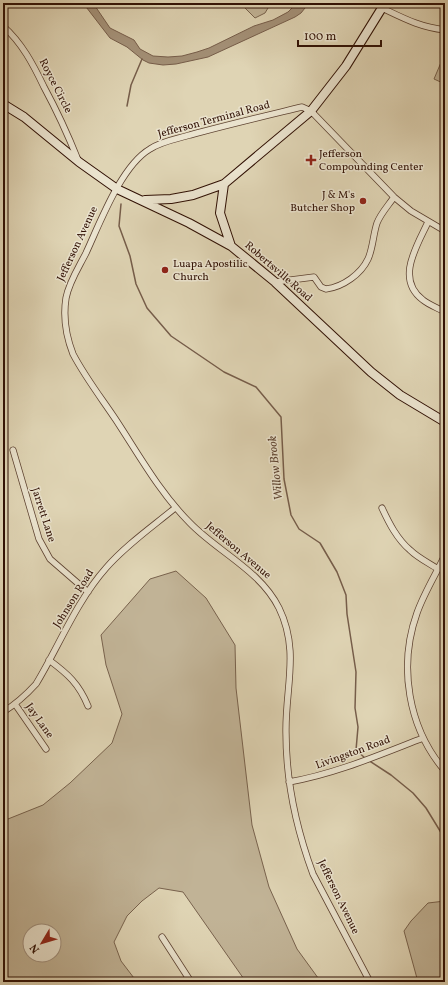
<svg xmlns="http://www.w3.org/2000/svg" width="448" height="985" font-family="Vollkorn,serif">
<style>
.green{fill:#c1b396;stroke:#78624d;fill-rule:evenodd}
.water{fill:#a49178;stroke:#765d4a}
.lines{fill:none;stroke-linecap:round;stroke-linejoin:round}
.stream{stroke:#765d4a;stroke-width:1.5}
.street-casing{stroke:#5c4130;stroke-width:7}
.secondary-casing{stroke:#301004;stroke-width:10}
.street{stroke:#eae3ce;stroke-width:5.5}
.secondary{stroke:#eae3ce;stroke-width:8}
.poi-dot{fill:#8f2418;stroke:#eae3ce;stroke-width:1.5}
.labels{text-anchor:middle;dominant-baseline:central;stroke-width:3;stroke-linejoin:round;paint-order:stroke}
.street-label{font-size:11px;fill:#301004;stroke:#eae3ce}
.poi-label{font-size:11px;fill:#301004;stroke:#eae3ce;text-anchor:start}
.water-label{font-size:12px;font-style:italic;fill:#5e4432;stroke:#eae3ce}
</style>
<rect width="100%" height="100%" fill="#dfd4b4"/>
<filter id="stains"><feTurbulence type="fractalNoise" baseFrequency=".005" numOctaves="4"/><feColorMatrix values="0 0 0 0 .2 0 0 0 0 .09 0 0 0 0 .02 0 0 0 .5 -.17"/></filter>
<radialGradient id="worn" r=".72"><stop offset=".6" stop-color="#630" stop-opacity="0"/><stop offset="1" stop-color="#630" stop-opacity=".3"/></radialGradient>
<!-- green -->
<path class="green" d="M240,3H271L265,13L255,18Z
M445,53V84L434,79Z
M176,571L206,598L235,645L236,688L252,825L269,887L297,949L321,982H246L183,892L159,888L142,901L127,916L114,942L121,961L137,982H3V821L43,805L70,783L112,743L122,714L106,665L101,635L150,579ZM30,931H54V955H30Z
M445,901V982H418L404,931L411,921L428,903Z"/>
<!-- water -->
<path class="water" d="M83,3H93L110,28L134,40L140,49L153,56L168,57L182,56L197,52L209,48L254,26L273,20L288,12L297,3H309L301,13L295,17L208,57L176,64L163,65L149,63L143,60L127,47L110,38Z"/>
<g class="lines">
<!-- stream -->
<path class="stream" d="M127,106L131,85L142,59
M121,204L119,226L130,256L136,284L147,308L171,336L224,372L256,387L281,417L284,479L291,515L299,529L320,543L337,572L346,595L347,614L356,672L355,708L358,727L356,750L365,758
M368,760L391,775L413,793L426,808L445,839
M445,924V933"/>
<defs>
<path id="street" d="M382,8C405,19 420,27 445,30
M3,26C22,43 33,64 44,87C57,111 68,135 78,160
M428,222C417,246 395,279 423,300C429,305 438,308 445,312
M275,282L314,277L321,287L326,289C343,287 361,274 368,259C373,248 373,235 377,223C381,213 388,206 394,197
M13,450L39,539L50,559L88,592
M382,508C389,523 397,539 410,550C418,558 429,563 438,569
M445,555C436,574 424,593 417,613C398,666 408,728 445,771
M49,660C68,674 79,684 88,706
M15,704L46,749
M3,712C16,704 26,695 36,684C59,646 76,602 106,568C126,545 152,527 175,508
M289,782C335,774 379,755 423,738
M162,937L191,982
M370,982L313,874C296,828 286,782 286,733C285,688 300,651 279,608C260,570 218,552 190,523C160,493 139,455 116,420C102,399 85,377 73,354C66,336 63,317 66,298C69,282 79,267 86,253C100,223 121,166 150,149C162,141 177,139 190,135C227,125 265,116 302,107L311,111L394,197L411,211L445,231"/>
<path id="secondary" d="M3,104L24,117L79,162L117,189L189,223L231,246L275,282L371,372L400,395L445,422
M224,184L220,213L231,246
M145,200L171,199L193,195L224,184L311,111L346,66L385,3"/>
</defs>
<!-- street casing -->
<use href="#street" class="street-casing"/>
<!-- secondary casing -->
<use href="#secondary" class="secondary-casing"/>
<!-- street -->
<use href="#street" class="street"/>
<!-- secondary -->
<use href="#secondary" class="secondary"/>
</g>
<!-- markers -->
<g class="poi-dot">
<path d="M309 154h4v4h4v4h-4v4h-4v-4h-4v-4h4z"/>
<circle cx="363" cy="201" r="4"/>
<circle cx="165" cy="270" r="4"/>
</g>
<g class="labels">
<!-- street labels -->
<g class="street-label">
<text transform="translate(55 86) rotate(63)">Royce Circle</text>
<text transform="translate(214 120) rotate(-15)">Jefferson Terminal Road</text>
<text transform="translate(78 244) rotate(-65)">Jefferson Avenue</text>
<text transform="translate(278 272) rotate(41)">Robertsville Road</text>
<text transform="translate(43 515) rotate(72)">Jarrett Lane</text>
<text transform="translate(238 551) rotate(40)">Jefferson Avenue</text>
<text transform="translate(74 599) rotate(-58)">Johnson Road</text>
<text transform="translate(39 721) rotate(55)">Jay Lane</text>
<text transform="translate(353 753) rotate(-20)">Livingston Road</text>
<text transform="translate(338 897) rotate(64)">Jefferson Avenue</text>
</g>
<!-- poi labels -->
<g class="poi-label">
<text x="319" y="154">Jefferson<tspan x="319" dy="13">Compounding Center</tspan></text>
<text x="355" y="195" text-anchor="end">J &amp; M's<tspan x="355" dy="13">Butcher Shop</tspan></text>
<text x="173" y="264">Luapa Apostilic<tspan x="173" dy="13">Church</tspan></text>
</g>
<!-- water labels -->
<g class="water-label">
<text transform="translate(276 468) rotate(-96)">Willow Brook</text>
</g>
</g>
<!-- margin -->
<rect width="448" height="985" fill="none" stroke="#dfd4b4" stroke-width="16"/>
<rect x="4" y="4" width="440" height="977" fill="none" stroke="#301004" stroke-width="2"/>
<rect x="8" y="8" width="432" height="969" fill="none" stroke="#301004"/>
<!-- north arrow -->
<g transform="translate(42 943) rotate(232)"><circle r="19" fill="#eae3ce" stroke="#a08f7d"/>
<path d="M0-3L7 15L0 10L-7 15Z" fill="#8f2418"/>
<text y="-6" font-size="11" font-weight="bold" text-anchor="middle" fill="#301004">N</text>
</g>
<!-- scale -->
<path d="M298 40v6h83v-6" fill="none" stroke="#301004" stroke-width="2"/>
<text x="304" y="40" font-size="12" fill="#301004" stroke="#eae3ce" stroke-width="3" paint-order="stroke">100 m</text>
<rect width="100%" height="100%" filter="url(#stains)"/>
<rect width="100%" height="100%" fill="url(#worn)"/>
</svg>
